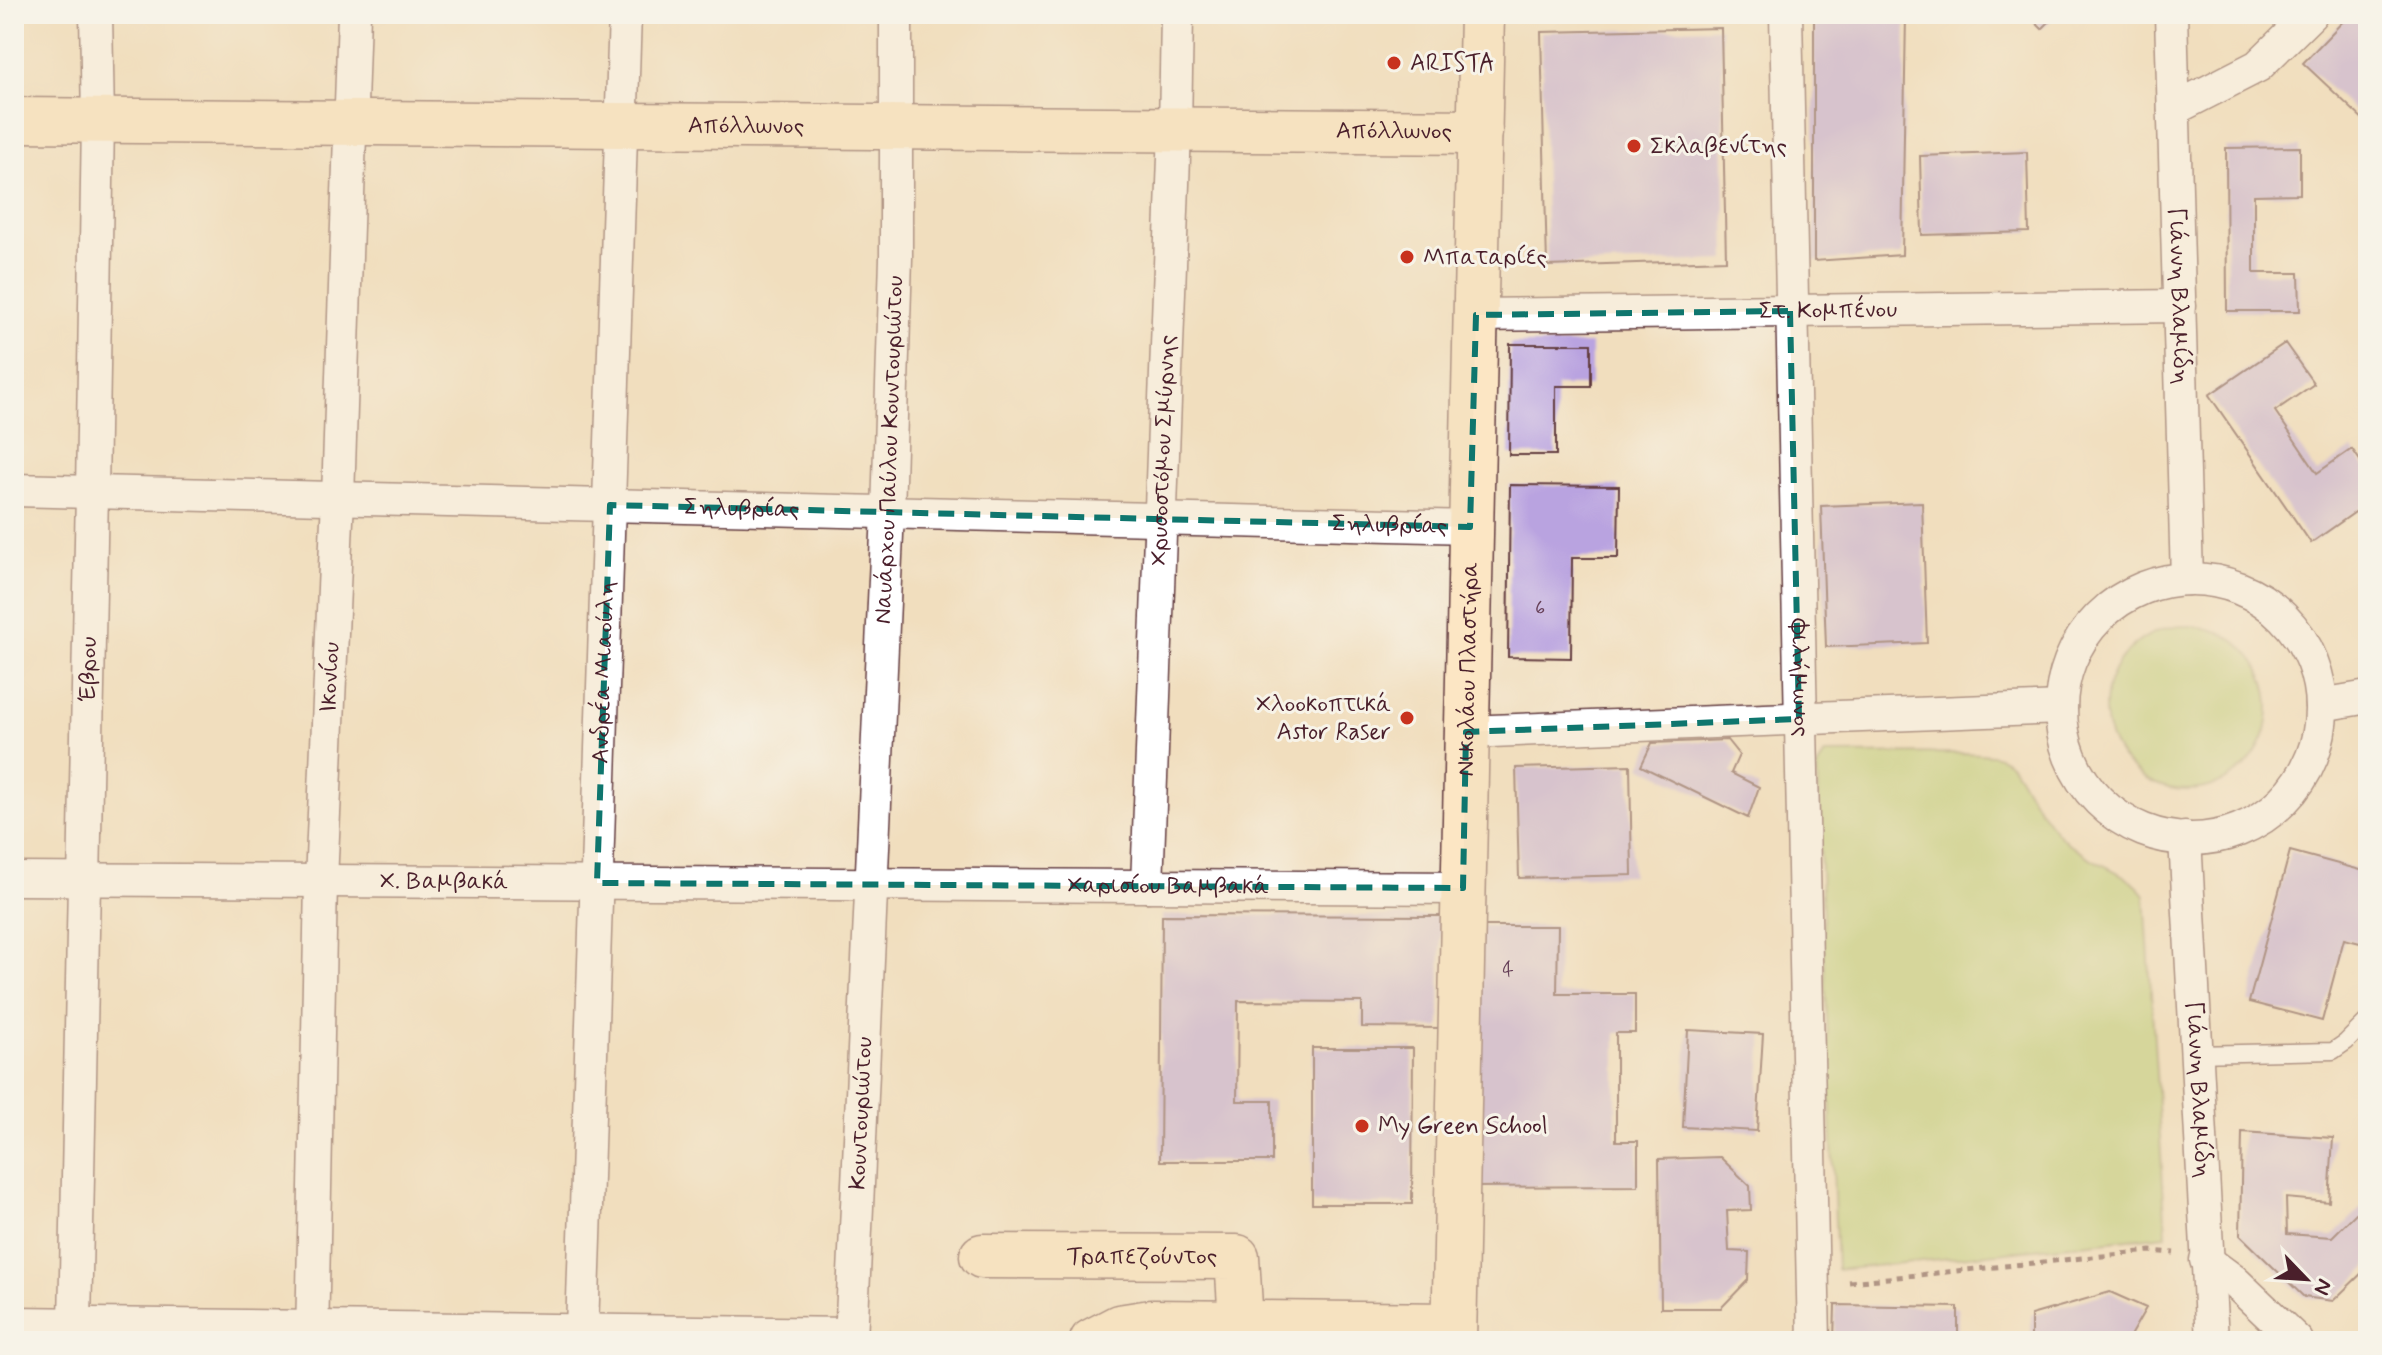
<svg xmlns="http://www.w3.org/2000/svg" width="2382" height="1355" font-family="Mynerve,sans-serif">
<style>
.green{fill:#b5cd72;stroke:#80764e;stroke-width:2}
.building{fill:#b9a3e0}
.lines{fill:none;stroke-linecap:round;stroke-linejoin:round}
.lane-casing{stroke:#633c41;stroke-width:19}
.street-casing{stroke:#633c41;stroke-width:35}
.secondary-casing{stroke:#633c41;stroke-width:47}
.path{stroke:#633c41;stroke-width:5;stroke-dasharray:6 6;stroke-linecap:butt}
.lane{stroke:#fff;stroke-width:16}
.street{stroke:#fff;stroke-width:32}
.secondary{stroke:#fce6c4;stroke-width:44}
.marked{fill:none;stroke:#0f766e;stroke-width:6;stroke-dasharray:16 10;stroke-linejoin:round}
.poi-dot{fill:#c8321e;stroke:#f7f3e8;stroke-width:3}
.labels{text-anchor:middle;dominant-baseline:central;stroke-width:6;stroke-linejoin:round;paint-order:stroke}
.number-label{font-size:20px;fill:#664058}
.poi-label{font-size:24px;fill:#4a1f2b;stroke:#f7f3e8;text-anchor:start}
.street-label{font-size:24px;fill:#4a1f2b;stroke:#f7f3e8}
</style>
<rect width="100%" height="100%" fill="#f7f3e8"/>
<filter id="ink" filterUnits="userSpaceOnUse"><feTurbulence type="fractalNoise" baseFrequency=".0125" numOctaves="2"/><feDisplacementMap in="SourceGraphic" scale="16" xChannelSelector="R" yChannelSelector="G"/><feConvolveMatrix kernelMatrix="1 2 1 2 8 2 1 2 1" color-interpolation-filters="sRGB"/></filter>
<filter id="wash" filterUnits="userSpaceOnUse"><feTurbulence type="fractalNoise" baseFrequency=".006" numOctaves="4" result="noise"/><feDisplacementMap in="SourceGraphic" scale="32" xChannelSelector="R" yChannelSelector="G"/><feGaussianBlur stdDeviation="1.8" result="paint"/><feColorMatrix in="noise" values="0 0 0 0 0 0 0 0 0 0 0 0 0 0 0 0 0 1.4 0 .05"/><feComposite in="paint" operator="in"/></filter>
<g filter="url(#wash)">
<rect width="100%" height="100%" fill="#f1debe"/>
<!-- green -->
<path class="green" d="M2105 708a82 82 0 1 1 164 0a82 82 0 1 1-164 0Z
M1965,753C1980,754 1996,753 2008,762C2018,770 2022,783 2029,793C2040,811 2052,829 2068,843C2091,864 2127,870 2145,895L2166,1235L1837,1270L1817,768L1825,754Z"/>
<g id="blocks">
<!-- building -->
<path class="building" d="M1814,14H1906L1902,255L1814,261Z
M2027,14H2057L2042,29Z
M2350,14H2368V124L2303,63Z
M1721,28L1726,260L1547,266L1541,32Z
M2300,147V194L2254,195V273H2299L2300,311H2227L2226,148Z
M2027,152L2029,232L1922,235L1920,156Z
M2285,343L2314,384L2275,411L2317,473L2352,449L2368,472V503L2311,543L2209,395Z
M1510,344H1591V386H1556V455H1509Z
M1510,485L1619,486L1618,558H1572L1571,658L1508,657Z
M1922,502L1927,643L1826,647L1821,506Z
M1727,740L1739,755L1731,773L1759,787L1748,818L1641,766L1652,743Z
M1630,765L1632,875L1519,878L1516,768Z
M2290,851L2368,872V945L2344,939L2322,1021L2249,1002Z
M1162,915L1441,916L1440,1028L1362,1027V1002L1238,1001L1237,1101H1272V1161H1160Z
M1473,926H1558L1557,994H1635V1033H1616V1141H1638V1186L1473,1187Z
M1688,1030L1763,1034L1757,1131L1683,1127Z
M1312,1048H1413L1412,1204H1312Z
M2242,1132L2333,1138L2329,1202L2286,1198L2287,1234L2332,1237L2361,1208L2368,1214V1267L2333,1301L2304,1297L2240,1235Z
M1720,1157L1750,1186L1751,1210L1727,1211L1729,1251L1749,1252L1748,1280L1721,1308H1661L1659,1159Z
M2110,1292L2146,1308L2127,1341H2031V1315Z
M1835,1305L1958,1307V1341H1834Z"/>
</g>
</g>
<g filter="url(#ink)">
<use href="#blocks" fill-opacity="0" stroke="#633c41" stroke-width="2"/>
<g class="lines">
<defs>
<path id="lane" d="M2195,1054L2333,1051L2346,1042L2368,1020"/>
<g id="street">
<path id="s1" d="M1786,14L1814,1341"/>
<path id="s2" d="M2171,14L2187,579"/>
<path d="M2174,109L2258,66L2311,14"/>
<path id="s3" d="M1476,315L2180,306"/>
<path id="s4" d="M14,490L1470,527"/>
<circle cx="2191" cy="709" r="130"/>
<path d="M2321,705L2368,697"/>
<path d="M1466,732L2061,708"/>
<path id="s5" d="M2185,838L2212,1341"/>
<path id="s6" d="M14,879L1463,888"/>
<path id="s7" d="M1147,886L1175,130L1177,14"/>
<path d="M2206,1260L2233,1280L2297,1341"/>
<path d="M14,1323L851,1334"/>
<path id="s8" d="M75,1323L92,492L98,120L96,14"/>
<path id="s9" d="M582,1330L625,14"/>
<path id="s10" d="M312,1341L321,881L338,498L354,14"/>
<path id="s11" d="M851,1341L888,512L896,258V14"/>
</g>
<g id="secondary">
<path id="s12" d="M14,120L1480,132"/>
<path id="s13" d="M982,1256L1237,1257L1241,1323"/>
<path d="M1092,1341L1119,1327L1151,1322L1454,1325"/>
<path id="s14" d="M1454,1341L1482,14"/>
</g>
</defs>
<!-- lane casing -->
<use href="#lane" class="lane-casing"/>
<!-- street casing -->
<use href="#street" class="street-casing"/>
<!-- secondary casing -->
<use href="#secondary" class="secondary-casing"/>
<!-- path -->
<path class="path" d="M1849,1282L2151,1251L2174,1253"/>
<!-- lane -->
<use href="#lane" class="lane"/>
<!-- street -->
<use href="#street" class="street"/>
<!-- secondary -->
<use href="#secondary" class="secondary"/>
</g>
</g>
<!-- marked area -->
<path d="M0 0H2382V1355H0ZM1790,311L1799,719L1466,732L1463,888L597,883L610,505L1470,527L1476,315Z" fill="#f1debe" fill-opacity=".55" fill-rule="evenodd"/>
<path class="marked" d="M1790,311L1799,719L1466,732L1463,888L597,883L610,505L1470,527L1476,315Z"/>
<!-- markers -->
<g class="poi-dot">
<circle cx="1394" cy="63" r="8"/>
<circle cx="1634" cy="146" r="8"/>
<circle cx="1407" cy="257" r="8"/>
<circle cx="1407" cy="718" r="8"/>
<circle cx="1362" cy="1126" r="8"/>
</g>
<g class="labels">
<!-- number labels -->
<g class="number-label">
<text x="1540" y="608">6</text>
<text x="1508" y="970">4</text>
</g>
<!-- poi labels -->
<g class="poi-label">
<text x="1410" y="63">ARISTA</text>
<text x="1650" y="146">Σκλαβενίτης</text>
<text x="1423" y="257">Μπαταρίες</text>
<text x="1391" y="704" text-anchor="end">Χλοοκοπτικά<tspan x="1391" dy="28">Astor Raser</tspan></text>
<text x="1378" y="1126">My Green School</text>
</g>
<!-- street labels -->
<g class="street-label">
<text stroke="none"><textPath href="#s12" startOffset="732">Απόλλωνος</textPath></text>
<text stroke="none"><textPath href="#s12" startOffset="1380">Απόλλωνος</textPath></text>
<text stroke="none"><textPath href="#s2" startOffset="282">Γιάννη Βλαμίδη</textPath></text>
<text stroke="none"><textPath href="#s3" startOffset="352">Στ. Κομπένου</textPath></text>
<text stroke="none"><textPath href="#s11" startOffset="892">Ναυάρχου Παύλου Κουντουριώτου</textPath></text>
<text stroke="none"><textPath href="#s7" startOffset="436">Χρυσοστόμου Σμύρνης</textPath></text>
<text stroke="none"><textPath href="#s4" startOffset="728">Σηλυβρίας</textPath></text>
<text stroke="none"><textPath href="#s4" startOffset="1376">Σηλυβρίας</textPath></text>
<text stroke="none"><textPath href="#s8" startOffset="654">Έβρου</textPath></text>
<text stroke="none"><textPath href="#s14" startOffset="672">Νικολάου Πλαστήρα</textPath></text>
<text stroke="none"><textPath href="#s9" startOffset="658">Ανδρέα Μιαούλη</textPath></text>
<text stroke="none"><textPath href="#s10" startOffset="664">Ικονίου</textPath></text>
<text stroke="none"><textPath href="#s1" startOffset="664">Φιλήμωνος</textPath></text>
<text stroke="none"><textPath href="#s6" startOffset="430">Χ. Βαμβακά</textPath></text>
<text stroke="none"><textPath href="#s6" startOffset="1154">Χαρισίου Βαμβακά</textPath></text>
<text stroke="none"><textPath href="#s5" startOffset="252">Γιάννη Βλαμίδη</textPath></text>
<text stroke="none"><textPath href="#s11" startOffset="228">Κουντουριώτου</textPath></text>
<text stroke="none"><textPath href="#s13" startOffset="160">Τραπεζούντος</textPath></text>
</g>
</g>
<!-- margin -->
<rect width="2382" height="1355" fill="none" stroke="#f7f3e8" stroke-width="48"/>
<!-- north arrow -->
<g transform="translate(2306 1279) rotate(115)" stroke="#f7f3e8" stroke-width="6" paint-order="stroke">
<path d="M0-6L14 30L0 20L-14 30Z" fill="#4a1f2b"/>
<text y="-12" font-size="22" font-weight="bold" text-anchor="middle" fill="#4a1f2b">N</text>
</g>
</svg>
